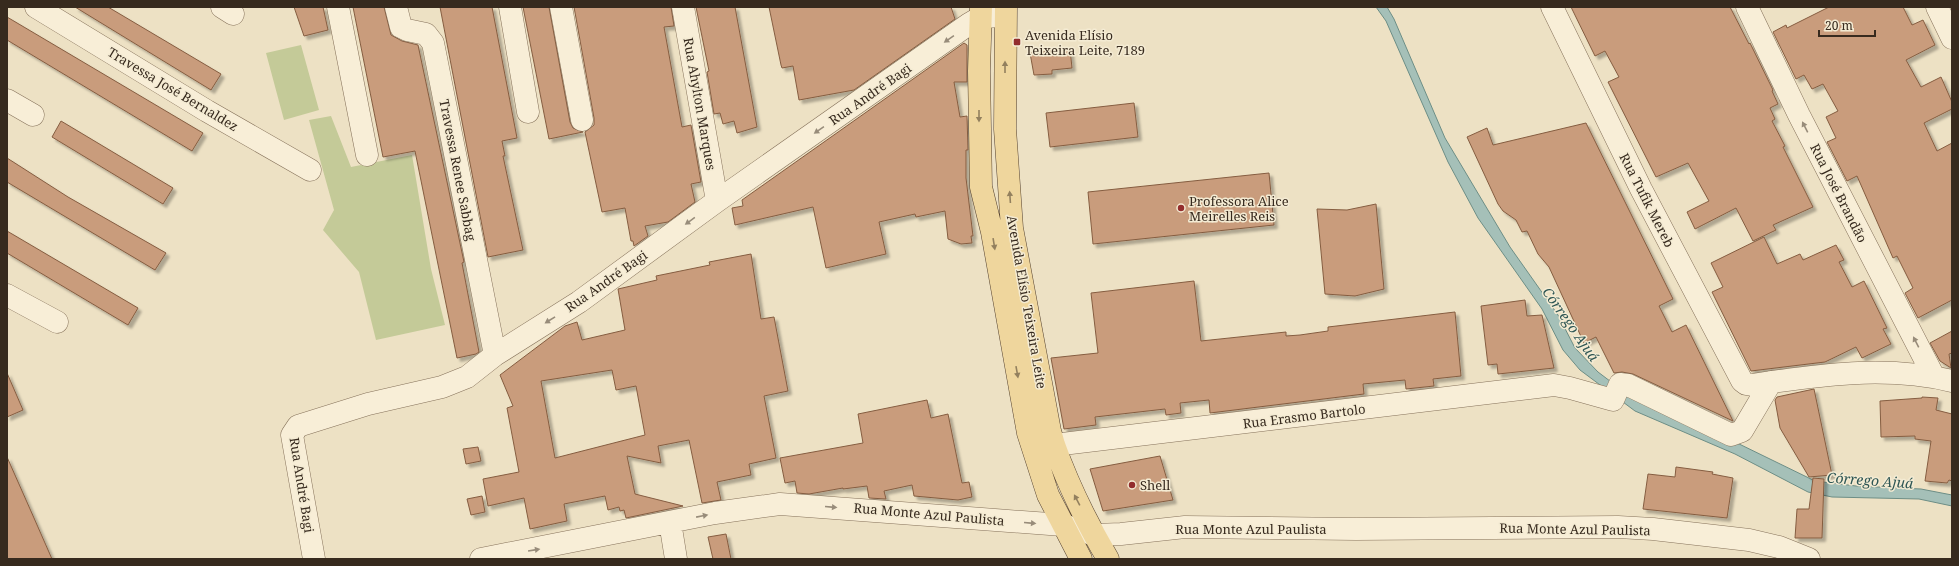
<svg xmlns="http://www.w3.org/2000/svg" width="1959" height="566" font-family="'Noto Serif',serif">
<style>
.green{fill:#c4ca98}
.water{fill:#a5c0b8;stroke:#6d8e86}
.building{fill:#c99c7b;stroke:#855d41;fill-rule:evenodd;filter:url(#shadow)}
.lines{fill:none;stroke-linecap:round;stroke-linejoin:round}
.minor-casing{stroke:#86725b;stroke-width:23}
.major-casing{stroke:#54412f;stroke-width:23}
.minor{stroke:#f8eed7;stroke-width:22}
.major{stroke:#efd69d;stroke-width:22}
.oneway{fill:#988c7a}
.oneway2{fill:#93805e}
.poi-dot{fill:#932d2d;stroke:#f4ebd3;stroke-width:1.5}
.labels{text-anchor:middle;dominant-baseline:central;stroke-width:3;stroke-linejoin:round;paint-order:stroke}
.poi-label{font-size:13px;fill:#372a1e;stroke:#f4ebd3;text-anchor:start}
.street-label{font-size:13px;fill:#372a1e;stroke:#f4ebd3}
.water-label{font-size:14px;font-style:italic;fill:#2e5654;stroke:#f4ebd3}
</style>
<defs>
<filter id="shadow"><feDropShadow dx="3.5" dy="3.5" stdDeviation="1" flood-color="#0004"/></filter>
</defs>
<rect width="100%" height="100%" fill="#ede1c4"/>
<!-- green -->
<path class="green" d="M301,45L319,110L284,120L266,53Z
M331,116L351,167L412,155L431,269L445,325L376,340L359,272L323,230L334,210L309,120Z"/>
<!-- water -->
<path class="water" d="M1376,7H1387L1394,19L1445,138L1510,247L1558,315L1575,348L1598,372L1631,397L1733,441L1815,481L1856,486L1921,489L1952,495V506L1919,499L1832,497L1808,492L1735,454L1635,411L1580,370L1563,350L1542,309L1478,218L1448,162L1386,21Z"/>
<!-- building -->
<path class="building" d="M75,7H108L221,74L211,90Z
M294,7H323L328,30L304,36Z
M353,7H384L391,35L402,41L418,45L464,262L462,263L479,352L476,354L457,358L415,151L383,157Z
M440,7H492L517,138L502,141L505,156H503L523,250L488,257Z
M523,7H549L570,122L573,128L583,132L549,139Z
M574,7H671L674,26L664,27L682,127L691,125L701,182L691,184L695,202L668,222L645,226L648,236L634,246L633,241H631L625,208L602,212L585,132L594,125V118Z
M696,7H735L757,127L737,133L734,121L723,124L720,113L714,114L707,72L709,71Z
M769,7H951L955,19L854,90L799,100L793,66L782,68L781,65Z
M1571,7H1730L1749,44L1750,43L1773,90L1772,91L1778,104L1770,108L1775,119L1772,121L1785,146L1783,147L1813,207L1773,225L1776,230L1753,241L1736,208L1695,229L1687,212L1709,201L1688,163L1656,177L1608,82L1619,77L1605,51L1595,56Z
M1829,7H1903L1912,25L1923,20L1935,45L1906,60L1921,87L1941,77L1952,102V109L1924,123L1937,151L1952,143V300L1918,318L1905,293L1913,288L1897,256L1893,258L1857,176L1847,181L1827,142L1836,138L1826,117L1838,111L1823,84L1812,89L1804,75L1796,79L1773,32L1786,25L1787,28Z
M7,17L203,133L192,151L7,40Z
M964,43L967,45V82H954L960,117L967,116L968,150H966V178L973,236H971L972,243L961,244L948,239L945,211L916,217L915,214L879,222L886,254L826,268L813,207L735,225L732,208L743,206L742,200Z
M1070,49L1072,68L1052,70V74L1034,75L1030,53Z
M1134,103L1138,137L1050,147L1046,113Z
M61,121L173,188L163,204L52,137Z
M1586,123L1673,299L1659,306L1672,332L1686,325L1733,421L1633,374L1622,372L1614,373L1596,337L1584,343L1549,267L1538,254L1527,231L1522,232L1516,220L1503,211L1498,204L1467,137L1487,128L1493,145Z
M7,158L68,197L166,253L155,270L7,182Z
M1269,173L1274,225L1093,244L1088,192Z
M1376,204L1384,289L1355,296L1325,294L1317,209L1347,210Z
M7,231L138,308L128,325L7,253Z
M1764,237L1777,264L1800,254L1803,260L1836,245L1844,260L1839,262L1852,287L1864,281L1887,328L1883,329L1891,344L1862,358L1856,347L1825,362L1751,371L1712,292L1723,287L1711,263Z
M751,254L761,319L774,317L788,391L764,396L776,458L749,464L751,475L717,482L721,500L702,503L689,440L658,446L661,463L627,456L635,494L683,506L626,518L624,510L620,511L619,507L608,510L605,496L564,504L567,521L530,529L524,498L488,506L483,479L519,472L507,408L513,406L500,375L565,326L577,322L582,340L625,330L618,289L657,280L656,276L710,265L709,262ZM612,370L616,390L636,386L645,435L555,458L541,381Z
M1194,281L1201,341L1286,332V336L1300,335L1328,331V327L1455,312L1461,376L1433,379L1434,386L1406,389L1405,380L1363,384L1364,394L1210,413L1209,400L1180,403L1181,413L1166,415L1165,409L1095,417L1096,425L1064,429L1051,358L1098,353L1091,293Z
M1525,300L1527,316L1542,315L1554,368L1498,374L1497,364L1488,365L1481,306Z
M1952,331V353L1949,354L1951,368L1940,361L1930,343Z
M7,373L23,410L7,417Z
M1814,389L1832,475L1809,477L1780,428L1775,400L1777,397Z
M1922,397L1938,398L1936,410L1952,414V481L1949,480L1947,483L1925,481L1931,441L1915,439V436L1881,437L1880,401L1922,398Z
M927,400L931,418L948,414L962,483L969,482L972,497L958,500L914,496L912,485L884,491L886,499L869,498L867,486L843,489V488L809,494L797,493L795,481L785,483L780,458L863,443L858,414Z
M478,447L481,461L466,464L463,449Z
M1160,456L1173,500L1103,511L1090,469Z
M7,457L34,518L52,559H7Z
M1676,467L1713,472L1712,474L1733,478L1727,518L1643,509L1648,474L1675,477Z
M1813,478L1824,479L1822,538H1795L1797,509H1809Z
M482,496L485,512L471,515L467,499Z
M726,534L731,559H713L708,537Z"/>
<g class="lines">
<defs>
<path id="minor" d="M36,7L207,111L310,170
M222,7L233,14
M338,7L367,155
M396,7L401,27L407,30L426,34L433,43L495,355
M510,7L528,112
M561,7L582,120
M683,7L717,201
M1552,7L1641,189L1742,381L1746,384L1752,385C1819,375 1885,365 1952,381
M1747,7L1799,115L1934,377
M1937,7L1952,38
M7,100L33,115
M7,295L57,322
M1036,449L1054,445L1554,385L1570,388L1613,400L1620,384L1628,385L1731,435L1742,431L1771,382
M670,522L676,559
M314,559L292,435L298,426L368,404L442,387L467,377L495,355L579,302L717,201L969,24L981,17L1005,16
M481,559L715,513L780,504L1063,525L1095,535L1121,534L1185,527L1356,529L1618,527L1653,529L1749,540L1779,547L1809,559"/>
<path id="major" d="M981,7L979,71L981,187L992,232L1028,433L1048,495L1081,559
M1006,7L1005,129L1012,228L1050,431L1054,445C1068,485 1087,523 1108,559"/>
</defs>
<!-- minor casing -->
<use href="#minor" class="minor-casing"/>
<!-- major casing -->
<use href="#major" class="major-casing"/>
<!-- minor -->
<use href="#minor" class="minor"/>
<!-- major -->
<use href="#major" class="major"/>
</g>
<!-- one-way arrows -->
<defs><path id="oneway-solid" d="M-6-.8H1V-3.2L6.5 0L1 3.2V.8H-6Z"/></defs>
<g class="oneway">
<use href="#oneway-solid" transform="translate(949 39) rotate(145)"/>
<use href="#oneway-solid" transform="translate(1805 127) rotate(-117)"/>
<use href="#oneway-solid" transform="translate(819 130) rotate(145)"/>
<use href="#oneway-solid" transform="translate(690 221) rotate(144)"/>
<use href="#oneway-solid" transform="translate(550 320) rotate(148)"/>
<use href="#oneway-solid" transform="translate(1916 342) rotate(-117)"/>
<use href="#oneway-solid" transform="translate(831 507) rotate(5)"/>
<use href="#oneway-solid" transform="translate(702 516) rotate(-11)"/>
<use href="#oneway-solid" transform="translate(1030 523) rotate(5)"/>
<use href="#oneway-solid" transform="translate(534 550) rotate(-9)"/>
</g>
<g class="oneway2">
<use href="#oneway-solid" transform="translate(1005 67) rotate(-90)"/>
<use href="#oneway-solid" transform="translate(979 116) rotate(90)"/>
<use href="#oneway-solid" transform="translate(1010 197) rotate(-94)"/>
<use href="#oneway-solid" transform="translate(994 244) rotate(81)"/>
<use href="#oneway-solid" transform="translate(1017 372) rotate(80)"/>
<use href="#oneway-solid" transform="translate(1077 500) rotate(-118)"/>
</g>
<!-- markers -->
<g class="poi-dot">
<rect x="1013" y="38" width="8" height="8" rx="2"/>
<circle cx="1181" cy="208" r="4"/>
<circle cx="1132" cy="485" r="4"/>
</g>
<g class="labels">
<!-- poi labels -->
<g class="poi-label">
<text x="1025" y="35">Avenida Elísio<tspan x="1025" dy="15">Teixeira Leite, 7189</tspan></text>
<text x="1189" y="201">Professora Alice<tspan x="1189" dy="15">Meirelles Reis</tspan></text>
<text x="1140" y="485">Shell</text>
</g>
<!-- street labels -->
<g class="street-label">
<text transform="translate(173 89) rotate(31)">Travessa José Bernaldez</text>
<text transform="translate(870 94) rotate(-35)">Rua André Bagi</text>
<text transform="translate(700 104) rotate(80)">Rua Ahylton Marques</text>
<text transform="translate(458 170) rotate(79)">Travessa Renee Sabbag</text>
<text transform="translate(1839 193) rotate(63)">Rua José Brandão</text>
<text transform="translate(1647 200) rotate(63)">Rua Tufik Mereb</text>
<text transform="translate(606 281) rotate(-35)">Rua André Bagi</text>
<text transform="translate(1027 302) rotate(80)">Avenida Elísio Teixeira Leite</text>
<text transform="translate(1304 416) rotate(-7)">Rua Erasmo Bartolo</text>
<text transform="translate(302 485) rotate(81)">Rua André Bagi</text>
<text transform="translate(929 514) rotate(5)">Rua Monte Azul Paulista</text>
<text x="1251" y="529">Rua Monte Azul Paulista</text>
<text transform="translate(1575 529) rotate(1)">Rua Monte Azul Paulista</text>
</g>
<!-- water labels -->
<g class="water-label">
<text transform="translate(1571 324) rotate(55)">Córrego Ajuá</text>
<text transform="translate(1870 480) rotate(4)">Córrego Ajuá</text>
</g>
</g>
<!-- border -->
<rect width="1959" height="566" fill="none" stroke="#372a1e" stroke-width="16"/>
<!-- scale -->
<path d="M1819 30v6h56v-6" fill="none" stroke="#372a1e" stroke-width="2"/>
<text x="1825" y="30" font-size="12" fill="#372a1e" stroke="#f4ebd3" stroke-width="3" paint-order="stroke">20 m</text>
</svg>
